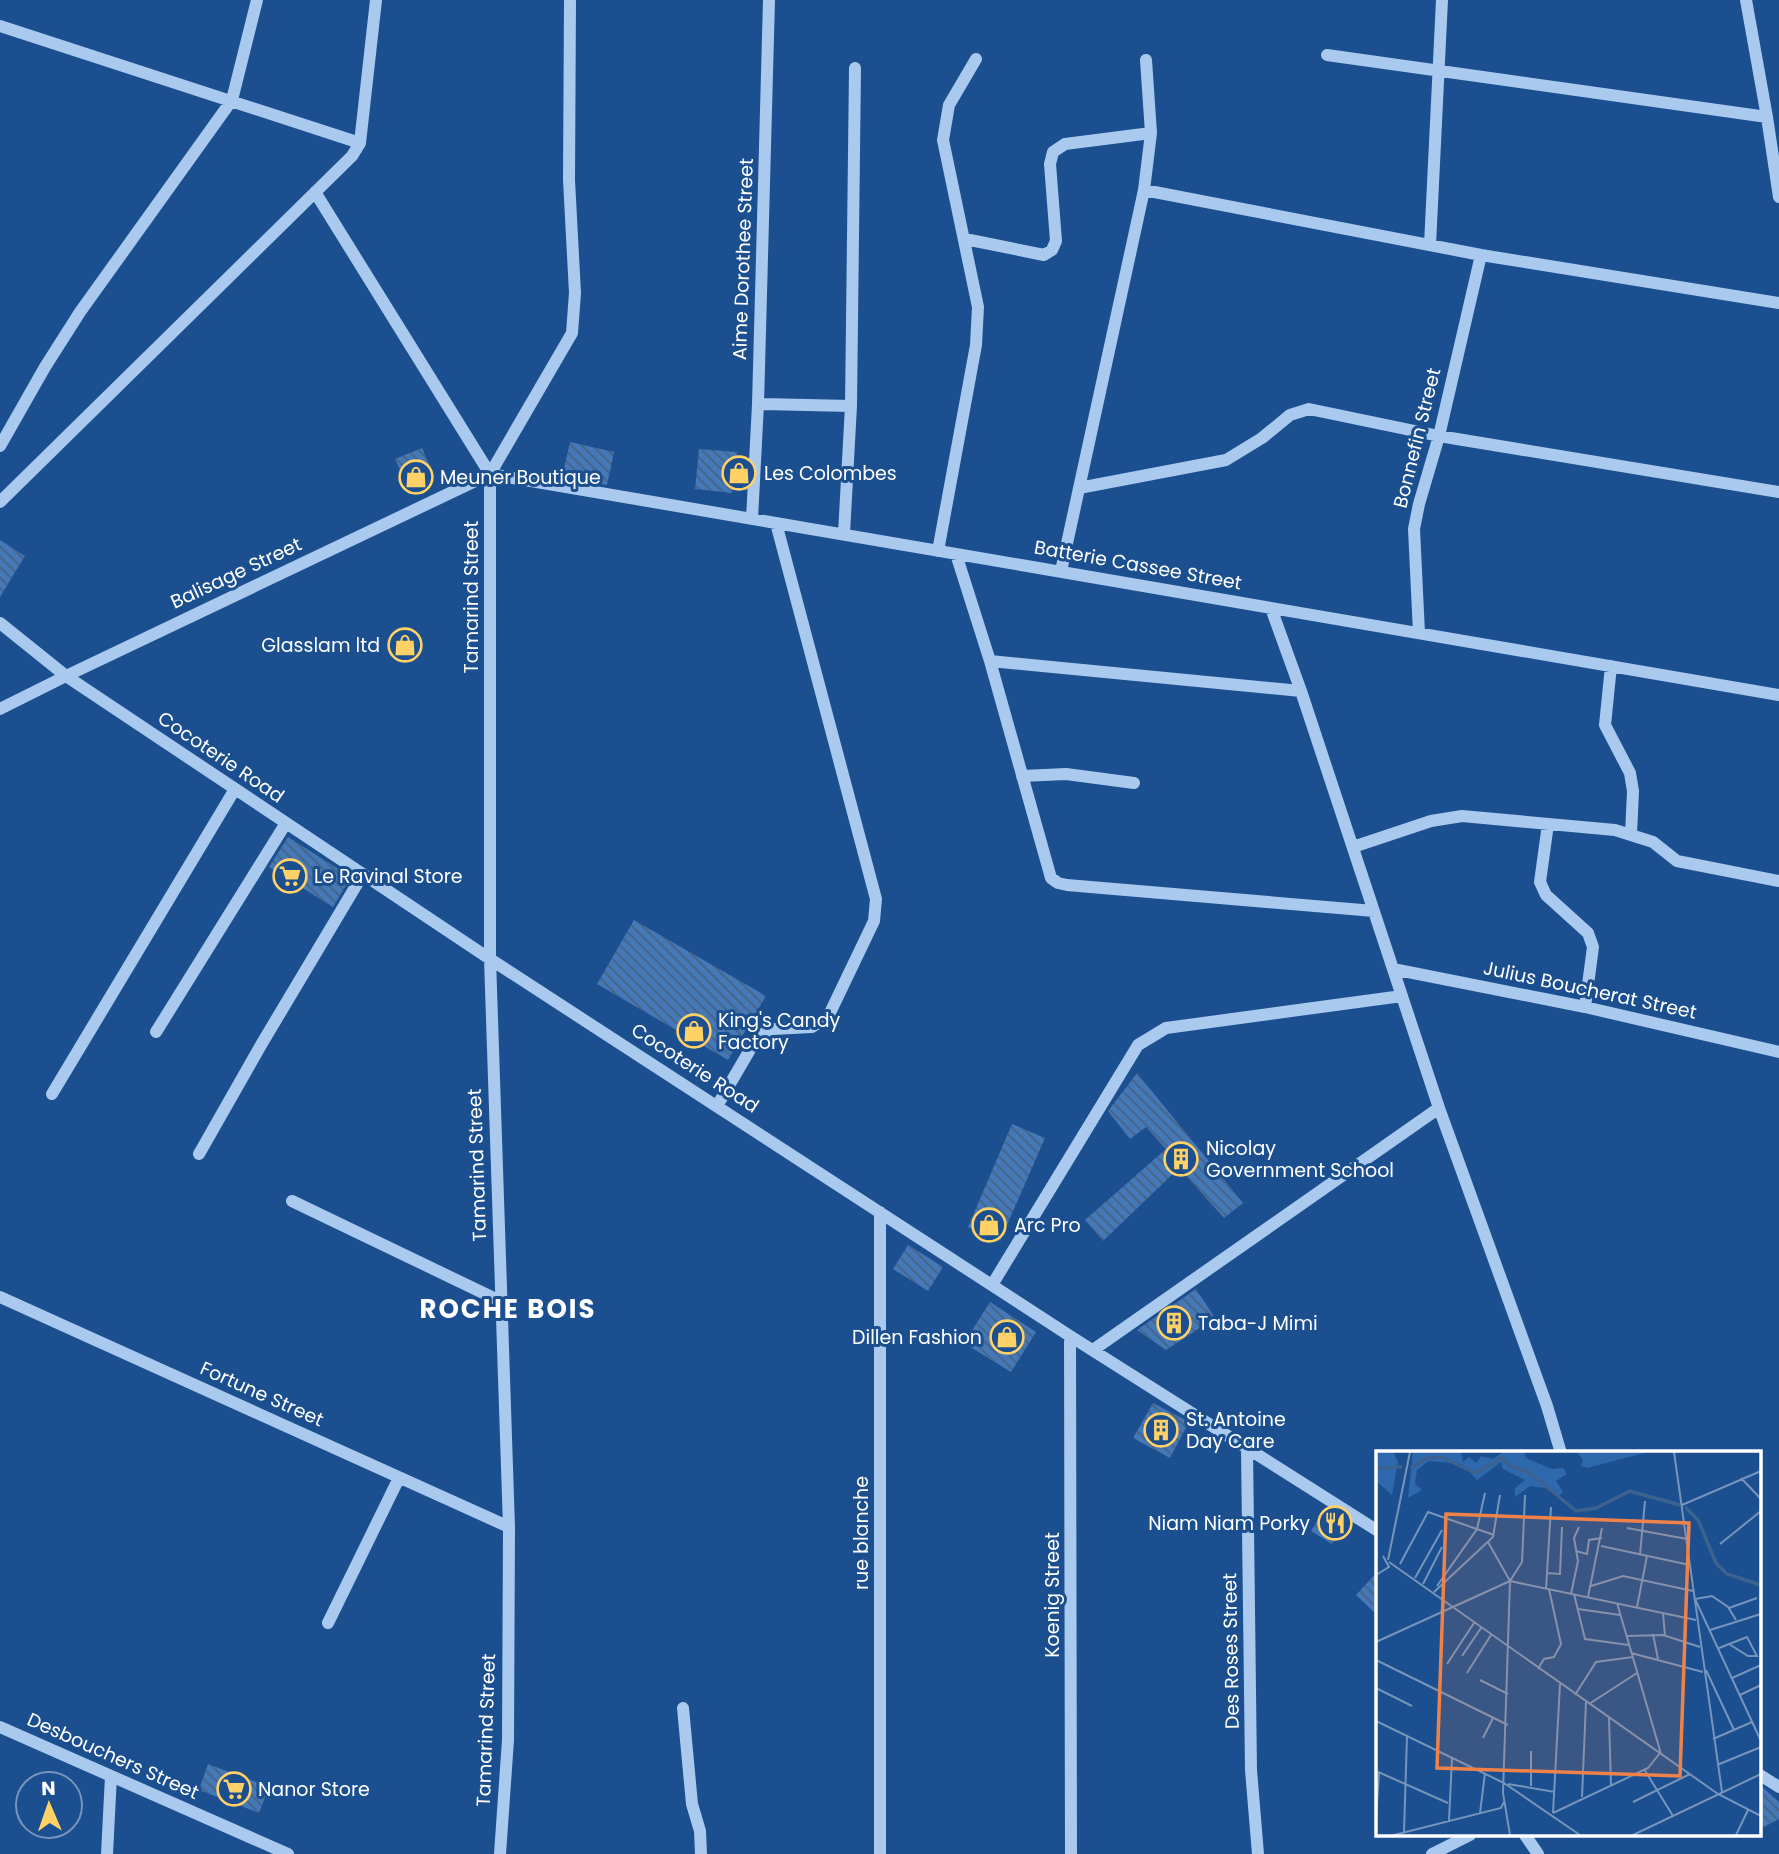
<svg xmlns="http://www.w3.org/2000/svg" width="1779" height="1854" font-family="Poppins,sans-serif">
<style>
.building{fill:url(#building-back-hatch)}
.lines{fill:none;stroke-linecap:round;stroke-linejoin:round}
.minor{stroke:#a9c9ee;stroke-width:12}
.labels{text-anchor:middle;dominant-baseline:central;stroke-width:6;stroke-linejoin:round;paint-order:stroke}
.street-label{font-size:19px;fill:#fff;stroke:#1b4f8f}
.poi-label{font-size:19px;fill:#fff;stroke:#1b4f8f;text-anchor:start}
.district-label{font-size:26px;font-weight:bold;letter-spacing:2px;fill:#fff;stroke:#1b4f8f}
.inset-river{fill:none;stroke:#3c6290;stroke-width:3.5}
.inset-road{fill:none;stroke:#7695bc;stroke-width:2}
.view{fill:#ee8249;fill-opacity:0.15;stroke:#ee8249;stroke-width:3.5}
.inset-edge{fill:none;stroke:#fff;stroke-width:3.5}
</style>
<defs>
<pattern id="building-back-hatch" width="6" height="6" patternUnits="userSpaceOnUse" patternTransform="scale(1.75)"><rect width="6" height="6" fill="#4478b7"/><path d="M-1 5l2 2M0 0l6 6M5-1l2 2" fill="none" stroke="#486282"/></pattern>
</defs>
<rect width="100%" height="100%" fill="#1b4f8f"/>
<!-- building -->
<path class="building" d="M570,442L614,452L607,485L562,477Z
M422,448L434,476L408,487L395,459Z
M699,449L737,452L732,493L695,489Z
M0,540L25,556L0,597Z
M288,837L351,877L333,907L269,867Z
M634,920L766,996L728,1060L597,984Z
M1137,1073L1243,1203L1224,1218L1179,1168L1103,1241L1085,1220L1166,1149L1146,1127L1130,1139L1108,1111Z
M1012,1124L1045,1138L1000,1241L968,1227Z
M908,1245L943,1267L928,1291L893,1269Z
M1196,1289L1215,1318L1166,1350L1137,1330Z
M990,1302L1036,1332L1011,1372L964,1343Z
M1153,1403L1189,1422L1170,1458L1133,1438Z
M1325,1508L1347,1522L1332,1544L1311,1531Z
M1378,1571V1616L1356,1595Z
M208,1764L269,1787L259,1813L199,1790Z
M1760,1785L1779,1802V1819L1760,1829Z"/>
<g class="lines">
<!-- minor -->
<path class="minor" d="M1746,0L1767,117L1779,197
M0,26L360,143
M1327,55L1767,117
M1144,190L1481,255L1779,303
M315,192L490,474
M965,239L1044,255L1052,250L1056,241L1050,164L1053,152L1065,144L1151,133
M1430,245L1442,0
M758,404L851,406L855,68
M0,446L45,367L80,312L232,100L257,0
M490,474V959L509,1527L508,1740L500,1854
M490,474L1779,695
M490,474L572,333L575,293L569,180L570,0
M1079,488L1226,460L1262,438L1290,415L1309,409L1439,436L1779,492
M0,502L352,156L360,143L376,0
M752,519L758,404L769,0
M844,534L851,406
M938,551L976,345L978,307L943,140L949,105L976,59
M956,554L990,661L1051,878L1058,883L1067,885L1374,911
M1061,571L1144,190L1151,133L1146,60
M1271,608L1301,691L1439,1108L1547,1406L1561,1453
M0,623L66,676L490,959L1070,1336L1378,1531
M1419,633L1414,529L1419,504L1439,436L1481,255
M990,661L1301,691
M1611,666L1605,725L1630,773L1633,791L1631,835
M0,709L66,676L490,474
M1022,776L1066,774L1134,783
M1548,824L1540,882L1546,895L1588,933L1593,947L1585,1007
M1353,847L1431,821L1462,816L1615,830L1653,842L1677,861L1779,881
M1393,969L1585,1007L1779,1052
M156,1032L286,823
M52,1094L235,789
M717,1106L758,1036L773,1029L812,1027L828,1017L874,921L876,899L776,523
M199,1154L261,1045L363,874
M292,1201L500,1301
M880,1212V1854
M992,1285L1138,1045L1166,1028L1402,996
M0,1297L509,1527
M1070,1336L1071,1854
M1093,1350L1439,1108
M1247,1448L1251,1770L1258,1854
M328,1623L399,1478
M683,1708L692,1804L700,1831L701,1854
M0,1727L288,1854
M1760,1775L1779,1787
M1525,1835L1538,1854
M107,1854L111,1776
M1432,1854L1470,1835"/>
</g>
<!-- icons -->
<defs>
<symbol id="shop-ring" viewBox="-11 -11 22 22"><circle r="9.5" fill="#1b4f8f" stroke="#ffd166" stroke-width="1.5"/><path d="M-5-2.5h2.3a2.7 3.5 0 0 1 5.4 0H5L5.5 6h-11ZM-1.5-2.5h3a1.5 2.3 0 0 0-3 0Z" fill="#ffd166"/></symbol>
<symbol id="supermarket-ring" viewBox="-11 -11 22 22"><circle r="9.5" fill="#1b4f8f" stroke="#ffd166" stroke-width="1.5"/><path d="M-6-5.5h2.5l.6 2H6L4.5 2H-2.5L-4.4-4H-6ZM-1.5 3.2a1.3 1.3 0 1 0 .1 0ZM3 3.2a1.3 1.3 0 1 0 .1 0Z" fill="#ffd166"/></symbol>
<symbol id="building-ring" viewBox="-11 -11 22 22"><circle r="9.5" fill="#1b4f8f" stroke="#ffd166" stroke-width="1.5"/><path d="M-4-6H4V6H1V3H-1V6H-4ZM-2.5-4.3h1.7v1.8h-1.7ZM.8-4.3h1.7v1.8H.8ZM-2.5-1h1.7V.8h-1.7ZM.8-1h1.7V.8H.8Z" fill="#ffd166"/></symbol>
<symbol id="restaurant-ring" viewBox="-11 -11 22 22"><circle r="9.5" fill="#1b4f8f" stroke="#ffd166" stroke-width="1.5"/><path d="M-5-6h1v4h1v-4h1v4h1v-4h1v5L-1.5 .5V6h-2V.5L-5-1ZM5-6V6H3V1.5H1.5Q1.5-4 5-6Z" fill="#ffd166"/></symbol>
</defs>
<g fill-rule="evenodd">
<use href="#shop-ring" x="720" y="454" width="38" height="38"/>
<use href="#shop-ring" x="397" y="458" width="38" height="38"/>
<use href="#shop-ring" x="386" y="626" width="38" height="38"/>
<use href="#supermarket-ring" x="271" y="857" width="38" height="38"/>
<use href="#shop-ring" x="675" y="1012" width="38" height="38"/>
<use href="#building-ring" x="1162" y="1140" width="38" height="38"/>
<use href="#shop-ring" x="970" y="1206" width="38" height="38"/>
<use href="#building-ring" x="1155" y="1304" width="38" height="38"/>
<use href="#shop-ring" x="988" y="1318" width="38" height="38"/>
<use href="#building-ring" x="1142" y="1411" width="38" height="38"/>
<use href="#restaurant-ring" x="1316" y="1504" width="38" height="38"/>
<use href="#supermarket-ring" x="215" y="1770" width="38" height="38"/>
</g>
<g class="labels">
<!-- street labels -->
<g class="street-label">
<text transform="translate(743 259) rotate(-88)">Aime Dorothee Street</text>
<text transform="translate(1417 438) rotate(-76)">Bonnefin Street</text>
<text transform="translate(1138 565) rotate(10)">Batterie Cassee Street</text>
<text transform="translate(236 573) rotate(-25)">Balisage Street</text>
<text transform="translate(471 597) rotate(-90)">Tamarind Street</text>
<text transform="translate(221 757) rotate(34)">Cocoterie Road</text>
<text transform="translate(1590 990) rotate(12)">Julius Boucherat Street</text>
<text transform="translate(695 1068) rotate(33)">Cocoterie Road</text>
<text transform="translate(477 1165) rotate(-92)">Tamarind Street</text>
<text transform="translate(262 1394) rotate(24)">Fortune Street</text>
<text transform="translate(861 1533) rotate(-90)">rue blanche</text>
<text transform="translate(1052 1595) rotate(-90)">Koenig Street</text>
<text transform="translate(1231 1651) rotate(-91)">Des Roses Street</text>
<text transform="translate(486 1730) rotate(-88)">Tamarind Street</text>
<text transform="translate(113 1756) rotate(24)">Desbouchers Street</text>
</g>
<!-- poi labels -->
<g class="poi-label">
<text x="764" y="473">Les Colombes</text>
<text x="440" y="477">Meuner Boutique</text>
<text x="380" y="645" text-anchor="end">Glasslam ltd</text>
<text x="314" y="876">Le Ravinal Store</text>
<text x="718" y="1020">King's Candy<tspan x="718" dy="22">Factory</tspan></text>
<text x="1206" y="1148">Nicolay<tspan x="1206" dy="22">Government School</tspan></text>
<text x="1014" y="1225">Arc Pro</text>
<text x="1198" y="1323">Taba-J Mimi</text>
<text x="982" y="1337" text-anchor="end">Dillen Fashion</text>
<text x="1186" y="1419">St. Antoine<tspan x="1186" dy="22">Day Care</tspan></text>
<text x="1310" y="1523" text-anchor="end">Niam Niam Porky</text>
<text x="258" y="1789">Nanor Store</text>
</g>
<!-- district labels -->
<g class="district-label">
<text x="508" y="1309">ROCHE BOIS</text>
</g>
</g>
<!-- overview -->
<g transform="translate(1376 1451)">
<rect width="385" height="385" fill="#1b4f8f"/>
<path d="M0,1H17L22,11L16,44L0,30ZM37,1H85L87,11L93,6L100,12L105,5L117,8L127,1H148L150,7L176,18L187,17L191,23L180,30L187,41L183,45L175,38L154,35L139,46V37L149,29L127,18L125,11L101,29L86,13L53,10L41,19L39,33L46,39L32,47ZM201,1H272L211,17L205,15L207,9Z" fill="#2e69ad"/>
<path class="inset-river" d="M0,17L26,16M35,17L51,7L65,6L100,22L126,7L134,15L153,21L200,60L220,57L254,40L304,54M309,56L322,69L340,112L351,123L385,134"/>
<path class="inset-road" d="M298,1L346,341M365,27L385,48M306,54L385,20M251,77L311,88M112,91L134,130M344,93L385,60M225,95L314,114M200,100L211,103L213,89L226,87M264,104L269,50M12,109L34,1M13,111L342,343L385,365M24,113L52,61L118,84M171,122L184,123L186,76M0,124L13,116L7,105M39,127L66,79M134,130L320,169M134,130L146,111L149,44M47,133L66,96M61,135L101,78L109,42M215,135L247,125L317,140M170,138L175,56M58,141L117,86L124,44M195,143L202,110L198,87L203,76M198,143L209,188L253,194M212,146L226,77M241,152L285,303M261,156L271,105M353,157L381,147M202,158L244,164M287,162L289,185M360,169L352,156L336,145L319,148L385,290M334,179L385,163M277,183L282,208M251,185L287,184L324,196M0,191L134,130M343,197L371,186L381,205H372L353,193M255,202L327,221M86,205L105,177M0,209L132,274M71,213L98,172M162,218L168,208L178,206L185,193L173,138M330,219L358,279M91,222L115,184M356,227L385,214M104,229L132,243M0,237L36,255M199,244L220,211L257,206M364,244L385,234M213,253L261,222M233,267L235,334M0,270L128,332L204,384M107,287L117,267M337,288L376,271M155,300V335M341,314L385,296M268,318L297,365M0,320L72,352M132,333L179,341M206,346L210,251M257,351L314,323M104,362L109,322M177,362L184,233M177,362L272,317L284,302M0,368L3,322M73,370L76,307M28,381L31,285M18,384L125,357L128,351M134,384L127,342L134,130M257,384L385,323M360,384L372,359"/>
<path class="view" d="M70,63L313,72L304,325L61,317Z"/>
<rect width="385" height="385" class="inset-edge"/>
</g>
<!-- north arrow -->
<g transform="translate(49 1805) rotate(358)"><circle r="33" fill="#1b4f8f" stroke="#7695bc" stroke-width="2"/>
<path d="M0-5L12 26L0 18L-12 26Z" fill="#ffd166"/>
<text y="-10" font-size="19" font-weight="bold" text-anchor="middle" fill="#ffffff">N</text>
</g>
</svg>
